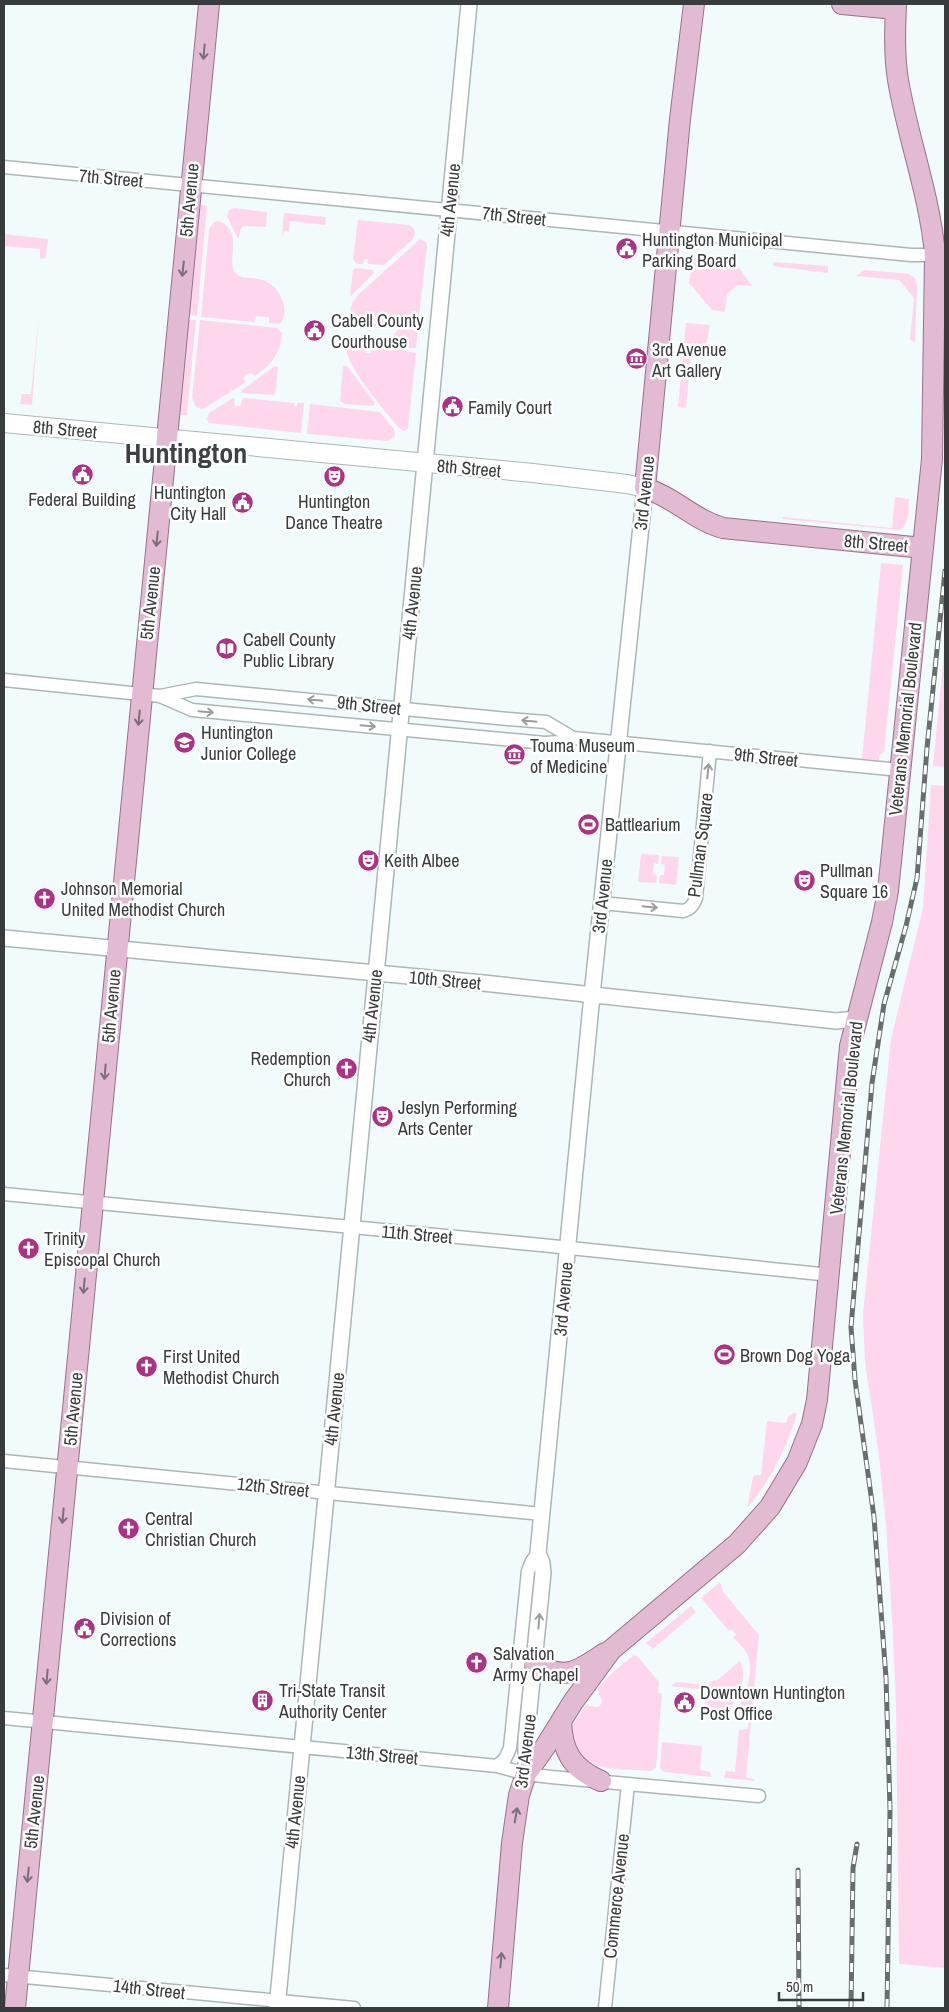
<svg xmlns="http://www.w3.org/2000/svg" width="949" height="2012" font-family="'Archivo Narrow',sans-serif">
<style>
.green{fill:#fed7ed}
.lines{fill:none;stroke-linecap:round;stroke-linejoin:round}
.minor-casing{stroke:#adb6b7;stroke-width:15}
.tertiary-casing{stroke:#adb6b7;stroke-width:18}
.secondary-casing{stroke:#adb6b7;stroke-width:20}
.primary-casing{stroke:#9a708a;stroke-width:22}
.minor{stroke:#fff;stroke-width:12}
.tertiary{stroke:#fff;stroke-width:15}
.secondary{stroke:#fff;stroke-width:18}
.primary{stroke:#e2bad2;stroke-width:20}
.rail-casing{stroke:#686e6e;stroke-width:5}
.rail{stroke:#fff;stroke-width:3;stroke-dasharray:9;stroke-linecap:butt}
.oneway{stroke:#7c6e78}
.oneway2{stroke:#9c9e9e}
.labels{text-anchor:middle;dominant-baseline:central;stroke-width:5;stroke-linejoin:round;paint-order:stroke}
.street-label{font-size:18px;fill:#383c3c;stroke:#fff}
.poi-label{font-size:18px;fill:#383c3c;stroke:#fff;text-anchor:start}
.town-label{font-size:28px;font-weight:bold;fill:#3b4243;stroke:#fff}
</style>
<rect width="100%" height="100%" fill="#f1fbfb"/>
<!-- green -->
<path class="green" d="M200,205L207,206L197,316L189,315Z
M234,208L267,212L266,227L243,226L240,231L238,239L227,216L229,210Z
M284,213L326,217L325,225L290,221L289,232L284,231L282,238Z
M358,220L409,225C415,228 417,233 413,239L384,265L368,264V259H365L363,264H357L353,259Z
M219,221C247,233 222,264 238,275C242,278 247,278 252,278C270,279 280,289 284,306C285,313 284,319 280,324L269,323V317L256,316L255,322L201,317L209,229L214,222Z
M4,234L48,239L46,257L44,259L40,258V249L4,246Z
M420,239L426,242L427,246L418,326L399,325L388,327L348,324L352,303L358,295Z
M693,254L731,257L752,286L738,285L727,294L725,312L712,310L689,283Z
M773,262L828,266V273L773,266Z
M356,268L372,270L374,273L351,296L350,295L353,270Z
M864,270L909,274L915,278L917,285L915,343L910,339L914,298L899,280L856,276Z
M39,314L32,405L20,404L22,394H31Z
M189,320H196L187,415H181L180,405Z
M200,320L277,328L282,333C281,353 271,365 255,376L250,373L243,378L246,382L203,409L196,407L192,398Z
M686,323L710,325L706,346L692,345L686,408L678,407Z
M400,328L418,331L416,348H400L394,344L393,335Z
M346,343L367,344L366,353H371L370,345C386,346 400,350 416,353L408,429L403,431L399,428C386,412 342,363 346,343Z
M275,366L278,367L276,390L274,395L241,393L242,390Z
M343,366H347L375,403L373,406L345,404L340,401Z
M233,398L235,399L234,406H240L243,398L294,403V406H297V403H304L301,433L209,423L207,419L209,413Z
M310,404L380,412L394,429L395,436L388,441L307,434Z
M895,497L909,499C908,509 910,524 900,530L783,519V517L892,528Z
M881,563L903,565L884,752L879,755V760L862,759Z
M945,642V767L933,766Z
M931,785L945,786V1968L899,1964L896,1705L893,1635L886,1525L879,1456L865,1362L863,1314L891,1039L923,908Z
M641,854L659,855L658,864L654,863L653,874L657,875L656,883L638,882Z
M662,856L679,857L676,885L659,883L660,875H664L665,865L661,864Z
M793,1413L797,1414C786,1449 771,1480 747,1508L753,1477L754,1475H761L767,1421L786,1423L788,1417Z
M720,1582L723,1592L759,1635L746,1777L754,1779L755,1781L724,1778L726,1771L735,1772L739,1730L748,1729L749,1719L732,1718L736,1713L738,1714L742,1708L740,1706C746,1691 756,1668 746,1652C743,1647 737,1642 733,1637L736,1635L732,1629L729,1631L701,1598Z
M691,1606L696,1612L653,1649L646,1643Z
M634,1655L638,1657L659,1682L658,1693L662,1694L656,1767L651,1771C613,1768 579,1775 571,1728L586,1705L596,1707L600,1706L602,1701L598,1691V1688L613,1672Z
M740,1661C750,1678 734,1703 724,1717L704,1715L707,1690L671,1686L676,1682L707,1685L714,1680L716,1681Z
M662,1742L702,1746L700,1770L710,1772L711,1777L664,1772L660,1768Z"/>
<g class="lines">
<defs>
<path id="minor" d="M4,167L911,255H935
M4,680L160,696L192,710L545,743L560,742L573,738L900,770
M160,696L196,689L508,719L546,722L573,738
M602,903L683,911C691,909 693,905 696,898L710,751
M4,1194L541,1245L830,1275
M4,1461L542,1514
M4,1718L497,1766L526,1774L551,1777L759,1796
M497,1766L505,1759L510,1748L528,1571L532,1561L538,1553
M4,1975L354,2008
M605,2008L628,1784"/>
<path id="tertiary" d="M4,938L483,983L836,1021L856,1019
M526,1774V1740L543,1573L542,1563L538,1553L592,995L645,488
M277,2008L469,4"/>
<path id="secondary" d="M4,423L533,473L627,484L645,488"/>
<path id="primary" d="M694,4L680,119L645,488C674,497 694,520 723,528L923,548
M842,4L895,9
M535,1664C566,1681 578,1671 605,1653
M561,1721C562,1751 572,1769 601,1781
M15,2008L209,4
M498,2008L512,1843L519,1795L526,1774L545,1747L573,1702L611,1650L737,1544L770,1507L797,1462L812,1424L817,1400L850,1046L882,922L888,891L932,459L935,255C930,196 908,139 898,80C894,55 895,29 896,4"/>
</defs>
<!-- minor casing -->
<use href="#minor" class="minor-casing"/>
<!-- tertiary casing -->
<use href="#tertiary" class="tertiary-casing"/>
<!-- secondary casing -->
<use href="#secondary" class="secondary-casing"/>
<!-- primary casing -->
<use href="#primary" class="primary-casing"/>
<!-- minor -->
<use href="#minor" class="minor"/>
<!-- tertiary -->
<use href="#tertiary" class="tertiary"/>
<!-- secondary -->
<use href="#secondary" class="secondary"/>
<!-- primary -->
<use href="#primary" class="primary"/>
<defs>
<path id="rail" d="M798,1870L799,2008
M851,2008L853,1868L857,1844
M887,2008L890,1809L886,1678L874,1517L855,1380L851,1327L872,1083L884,1004L906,926L917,878L927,748L945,571"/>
</defs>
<!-- rail casing -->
<use href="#rail" class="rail-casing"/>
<!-- rail -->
<use href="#rail" class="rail"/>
</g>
<!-- one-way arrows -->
<defs><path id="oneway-shaft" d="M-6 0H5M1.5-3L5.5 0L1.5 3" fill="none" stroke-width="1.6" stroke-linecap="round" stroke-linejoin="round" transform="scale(1.25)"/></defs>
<g class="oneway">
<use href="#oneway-shaft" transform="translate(204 52) rotate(95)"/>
<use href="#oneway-shaft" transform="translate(183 269) rotate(96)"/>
<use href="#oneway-shaft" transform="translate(157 539) rotate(96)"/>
<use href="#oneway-shaft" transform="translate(139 718) rotate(96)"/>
<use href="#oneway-shaft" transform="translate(105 1072) rotate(95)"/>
<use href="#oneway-shaft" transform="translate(84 1286) rotate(95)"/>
<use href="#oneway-shaft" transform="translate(63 1516) rotate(95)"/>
<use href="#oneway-shaft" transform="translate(47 1677) rotate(95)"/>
<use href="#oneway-shaft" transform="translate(516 1815) rotate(-80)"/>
<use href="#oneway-shaft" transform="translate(28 1875) rotate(96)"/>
<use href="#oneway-shaft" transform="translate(501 1960) rotate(-85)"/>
</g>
<g class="oneway2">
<use href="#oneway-shaft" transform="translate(315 700) rotate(-174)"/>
<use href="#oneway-shaft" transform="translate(206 712) rotate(5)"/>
<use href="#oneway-shaft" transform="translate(529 721) rotate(-174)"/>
<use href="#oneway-shaft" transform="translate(368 726) rotate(5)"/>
<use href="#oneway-shaft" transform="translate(708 771) rotate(-84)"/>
<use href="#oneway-shaft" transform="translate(650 907) rotate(6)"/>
<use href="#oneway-shaft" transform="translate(539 1621) rotate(-85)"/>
</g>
<!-- icons -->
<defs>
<symbol id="civic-disc" viewBox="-11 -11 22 22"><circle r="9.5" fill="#ac3285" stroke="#fff"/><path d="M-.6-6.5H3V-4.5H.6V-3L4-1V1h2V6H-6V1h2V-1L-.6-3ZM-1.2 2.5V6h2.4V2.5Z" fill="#fff"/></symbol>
<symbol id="museum-disc" viewBox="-11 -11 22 22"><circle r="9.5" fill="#ac3285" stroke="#fff"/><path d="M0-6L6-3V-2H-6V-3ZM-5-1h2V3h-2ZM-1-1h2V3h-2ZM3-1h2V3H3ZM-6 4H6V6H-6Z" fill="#fff"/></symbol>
<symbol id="theatre-disc" viewBox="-11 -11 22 22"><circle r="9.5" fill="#ac3285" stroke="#fff"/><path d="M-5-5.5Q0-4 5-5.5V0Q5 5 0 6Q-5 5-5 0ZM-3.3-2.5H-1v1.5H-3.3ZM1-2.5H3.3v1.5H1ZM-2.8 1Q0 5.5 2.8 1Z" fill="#fff"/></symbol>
<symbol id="library-disc" viewBox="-11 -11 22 22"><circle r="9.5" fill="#ac3285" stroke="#fff"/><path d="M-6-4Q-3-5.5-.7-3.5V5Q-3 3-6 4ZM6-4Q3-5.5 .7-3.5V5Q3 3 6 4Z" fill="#fff"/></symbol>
<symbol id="university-disc" viewBox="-11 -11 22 22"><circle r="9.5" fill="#ac3285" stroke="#fff"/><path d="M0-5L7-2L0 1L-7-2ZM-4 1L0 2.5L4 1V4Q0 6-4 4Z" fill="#fff"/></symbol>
<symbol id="stadium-disc" viewBox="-11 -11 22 22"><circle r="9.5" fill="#ac3285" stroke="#fff"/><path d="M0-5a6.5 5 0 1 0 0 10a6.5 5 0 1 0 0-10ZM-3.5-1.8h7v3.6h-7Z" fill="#fff"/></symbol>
<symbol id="church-disc" viewBox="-11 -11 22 22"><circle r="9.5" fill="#ac3285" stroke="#fff"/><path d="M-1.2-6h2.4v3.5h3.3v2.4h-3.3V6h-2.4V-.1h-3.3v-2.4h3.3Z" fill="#fff"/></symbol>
<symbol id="building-disc" viewBox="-11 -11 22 22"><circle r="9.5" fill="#ac3285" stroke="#fff"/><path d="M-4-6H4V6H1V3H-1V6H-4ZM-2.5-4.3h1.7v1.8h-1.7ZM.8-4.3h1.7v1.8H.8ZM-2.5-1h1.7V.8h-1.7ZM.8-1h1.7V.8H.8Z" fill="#fff"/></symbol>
</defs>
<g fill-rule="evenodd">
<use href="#civic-disc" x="614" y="236" width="25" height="25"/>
<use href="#civic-disc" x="302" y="318" width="25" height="25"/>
<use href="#museum-disc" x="624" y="346" width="25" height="25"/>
<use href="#civic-disc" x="440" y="394" width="25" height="25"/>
<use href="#civic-disc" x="70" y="462" width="25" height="25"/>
<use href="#theatre-disc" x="322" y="464" width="25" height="25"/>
<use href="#civic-disc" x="230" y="490" width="25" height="25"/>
<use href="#library-disc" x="214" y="636" width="25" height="25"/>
<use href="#university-disc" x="172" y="730" width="25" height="25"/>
<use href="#museum-disc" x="502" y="742" width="25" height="25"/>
<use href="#stadium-disc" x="576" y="812" width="25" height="25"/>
<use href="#theatre-disc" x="356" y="848" width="25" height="25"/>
<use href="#theatre-disc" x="792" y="868" width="25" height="25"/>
<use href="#church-disc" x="32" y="886" width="25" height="25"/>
<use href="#church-disc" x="334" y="1056" width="25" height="25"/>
<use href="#theatre-disc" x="370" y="1104" width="25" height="25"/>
<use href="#church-disc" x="16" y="1236" width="25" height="25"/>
<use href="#stadium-disc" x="712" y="1342" width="25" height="25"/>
<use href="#church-disc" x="134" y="1354" width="25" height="25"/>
<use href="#church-disc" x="116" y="1516" width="25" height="25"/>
<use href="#civic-disc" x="72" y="1616" width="25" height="25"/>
<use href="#church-disc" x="464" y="1650" width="25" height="25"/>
<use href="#building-disc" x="250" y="1688" width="25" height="25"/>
<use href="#civic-disc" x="672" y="1690" width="25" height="25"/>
</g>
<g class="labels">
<!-- street labels -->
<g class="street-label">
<text transform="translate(111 178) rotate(5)">7th Street</text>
<text transform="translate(189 200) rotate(-85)">5th Avenue</text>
<text transform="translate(450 200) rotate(-84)">4th Avenue</text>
<text transform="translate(514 216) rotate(6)">7th Street</text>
<text transform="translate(65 429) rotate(5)">8th Street</text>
<text transform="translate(469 468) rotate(5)">8th Street</text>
<text transform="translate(644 493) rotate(-84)">3rd Avenue</text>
<text transform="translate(876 543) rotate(5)">8th Street</text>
<text transform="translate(150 603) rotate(-84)">5th Avenue</text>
<text transform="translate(412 603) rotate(-84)">4th Avenue</text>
<text transform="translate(369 705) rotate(6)">9th Street</text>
<text transform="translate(905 719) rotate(-84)">Veterans Memorial Boulevard</text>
<text transform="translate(766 757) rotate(6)">9th Street</text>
<text transform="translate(700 845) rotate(-83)">Pullman Square</text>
<text transform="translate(602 896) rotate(-84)">3rd Avenue</text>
<text transform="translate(445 980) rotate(5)">10th Street</text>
<text transform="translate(111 1006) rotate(-85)">5th Avenue</text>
<text transform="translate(372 1006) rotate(-84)">4th Avenue</text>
<text transform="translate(846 1118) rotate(-84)">Veterans Memorial Boulevard</text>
<text transform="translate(417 1234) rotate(5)">11th Street</text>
<text transform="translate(563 1299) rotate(-85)">3rd Avenue</text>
<text transform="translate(73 1409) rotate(-85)">5th Avenue</text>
<text transform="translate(334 1409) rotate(-84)">4th Avenue</text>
<text transform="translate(273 1487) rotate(6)">12th Street</text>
<text transform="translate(525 1751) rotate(-83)">3rd Avenue</text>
<text transform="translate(382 1755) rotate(5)">13th Street</text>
<text transform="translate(34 1812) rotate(-84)">5th Avenue</text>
<text transform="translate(295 1812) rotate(-84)">4th Avenue</text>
<text transform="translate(616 1896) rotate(-84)">Commerce Avenue</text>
<text transform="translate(149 1989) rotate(6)">14th Street</text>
</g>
<!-- poi labels -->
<g class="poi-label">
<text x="642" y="239">Huntington Municipal<tspan x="642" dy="21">Parking Board</tspan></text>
<text x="331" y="320">Cabell County<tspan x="331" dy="21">Courthouse</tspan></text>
<text x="652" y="349">3rd Avenue<tspan x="652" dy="21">Art Gallery</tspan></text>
<text x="468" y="407">Family Court</text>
<text x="226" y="492" text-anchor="end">Huntington<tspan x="226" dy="21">City Hall</tspan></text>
<text x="82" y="499" text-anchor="middle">Federal Building</text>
<text x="334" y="501" text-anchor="middle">Huntington<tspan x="334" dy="21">Dance Theatre</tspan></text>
<text x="243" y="639">Cabell County<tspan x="243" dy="21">Public Library</tspan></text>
<text x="201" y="732">Huntington<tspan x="201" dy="21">Junior College</tspan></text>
<text x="530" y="745">Touma Museum<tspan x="530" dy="21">of Medicine</tspan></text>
<text x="605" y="824">Battlearium</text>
<text x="384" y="860">Keith Albee</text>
<text x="820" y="870">Pullman<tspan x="820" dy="21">Square 16</tspan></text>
<text x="61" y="888">Johnson Memorial<tspan x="61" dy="21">United Methodist Church</tspan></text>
<text x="331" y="1058" text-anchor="end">Redemption<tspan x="331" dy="21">Church</tspan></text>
<text x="398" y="1107">Jeslyn Performing<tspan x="398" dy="21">Arts Center</tspan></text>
<text x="44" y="1238">Trinity<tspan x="44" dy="21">Episcopal Church</tspan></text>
<text x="740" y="1355">Brown Dog Yoga</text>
<text x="163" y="1356">First United<tspan x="163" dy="21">Methodist Church</tspan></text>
<text x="145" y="1518">Central<tspan x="145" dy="21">Christian Church</tspan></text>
<text x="100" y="1618">Division of<tspan x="100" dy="21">Corrections</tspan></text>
<text x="493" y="1653">Salvation<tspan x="493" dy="21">Army Chapel</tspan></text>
<text x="279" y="1690">Tri-State Transit<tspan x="279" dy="21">Authority Center</tspan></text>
<text x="700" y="1692">Downtown Huntington<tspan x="700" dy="21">Post Office</tspan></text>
</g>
<!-- town labels -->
<g class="town-label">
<text x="186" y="453">Huntington</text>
</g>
</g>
<!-- border -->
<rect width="949" height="2012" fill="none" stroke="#383c3c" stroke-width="10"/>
<!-- scale -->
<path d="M779 1992v8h84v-8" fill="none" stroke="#383c3c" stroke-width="2.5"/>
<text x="786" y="1992" font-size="15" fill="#383c3c" stroke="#ffffff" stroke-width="4" paint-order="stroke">50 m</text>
</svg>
